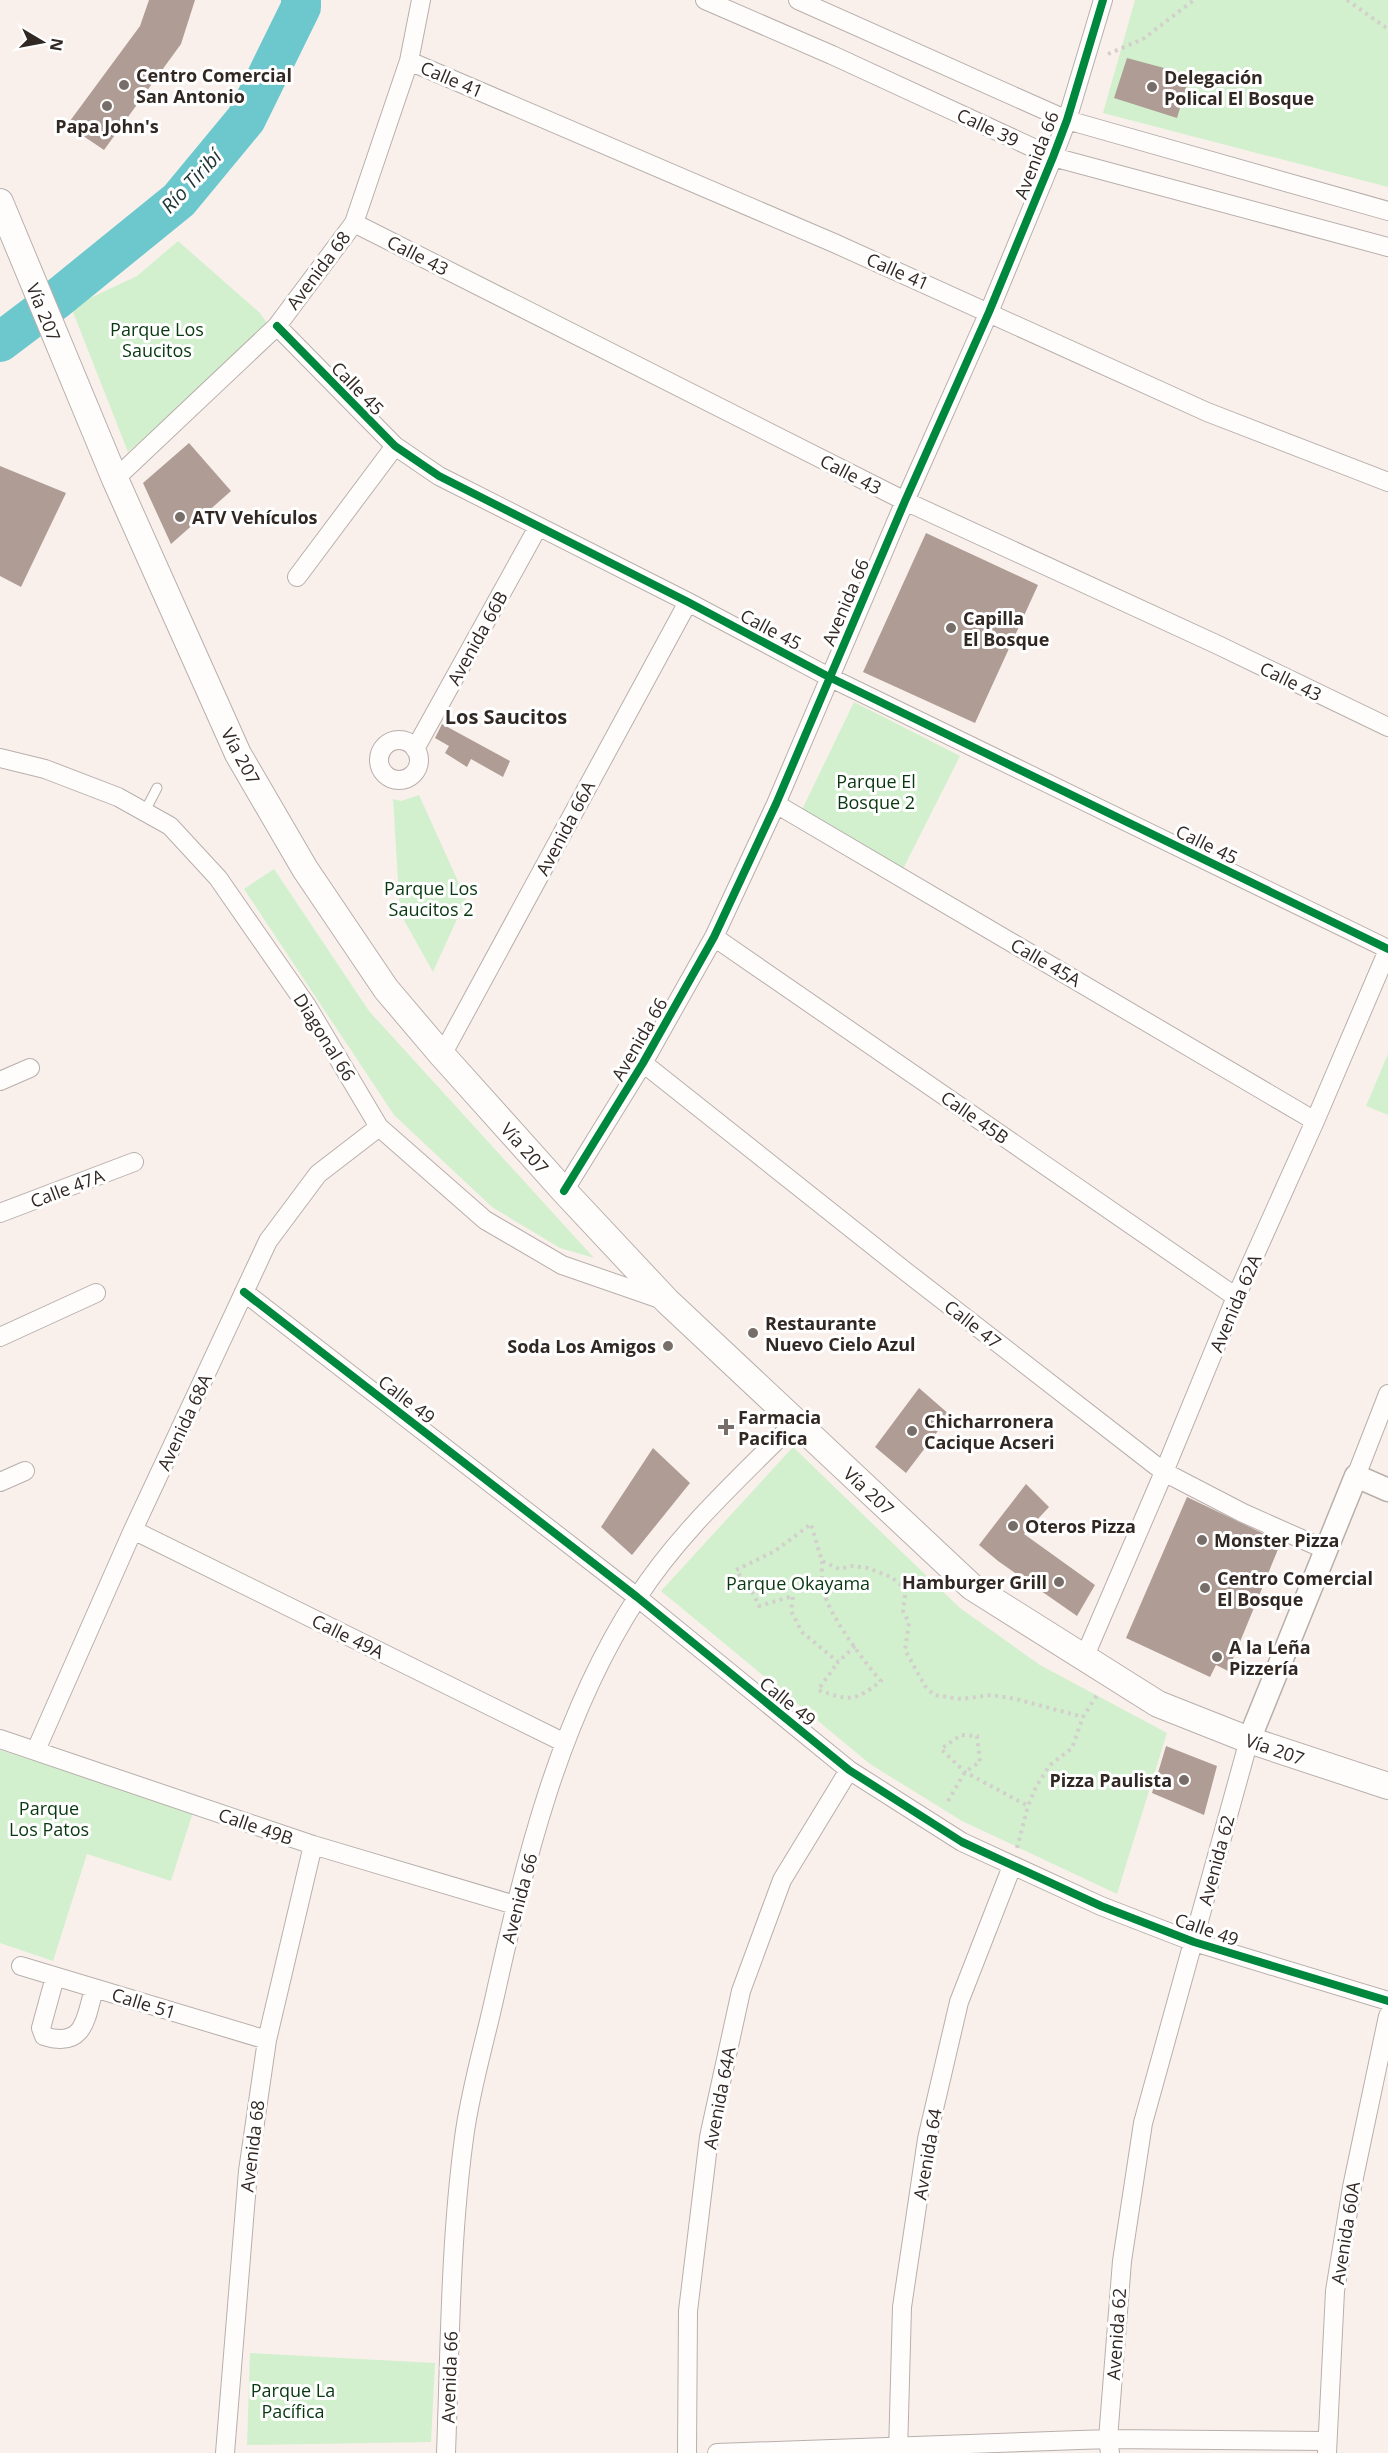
<svg xmlns="http://www.w3.org/2000/svg" width="1388" height="2453" font-family="'Open Sans',sans-serif">
<style>
.green{fill:#d2f0cd}
.lines{fill:none;stroke-linecap:round;stroke-linejoin:round}
.river{stroke:#6dc8ce;stroke-width:40}
.building{fill:#af9c95}
.service-casing{stroke:#b8afab;stroke-width:11}
.minor-casing{stroke:#b8afab;stroke-width:20}
.tertiary-casing{stroke:#b8afab;stroke-width:25}
.secondary-casing{stroke:#b8afab;stroke-width:28}
.path{stroke:#d3cfcd;stroke-width:4;stroke-dasharray:3 4.5;stroke-linecap:butt}
.service{stroke:#fefdfc;stroke-width:9}
.minor{stroke:#fefdfc;stroke-width:18}
.tertiary{stroke:#fefdfc;stroke-width:22}
.secondary{stroke:#fefdfc;stroke-width:26}
.cycleway-casing{stroke:#fff;stroke-width:11}
.cycleway{stroke:#00873e;stroke-width:8}
.poi-dot{fill:#786e69;stroke:#fff;stroke-width:2}
.labels{text-anchor:middle;dominant-baseline:central;stroke-width:6;stroke-linejoin:round;paint-order:stroke}
.poi-label{font-size:18px;font-weight:bold;fill:#322823;stroke:#fff;text-anchor:start}
.street-label{font-size:18px;fill:#322823;stroke:#fff}
.park-label{font-size:18px;fill:#08380f;stroke:#fff}
.water-label{font-size:20px;font-style:italic;fill:#1e3436;stroke:#fff}
.neighbourhood-label{font-size:20px;font-weight:bold;fill:#322823;stroke:#fff}
</style>
<rect width="100%" height="100%" fill="#f9f0ec"/>
<!-- green -->
<path class="green" d="M1135,0H1388V187L1103,113Z
M178,241L260,313L267,323L204,385L128,452L71,307L137,276Z
M854,702L960,756L900,875L798,818Z
M419,795L466,899L433,972L400,913L393,799L401,801Z
M274,869L369,1011L594,1258L560,1248L492,1207L394,1115L244,889Z
M1388,1054V1115L1366,1106Z
M793,1447L960,1608L1040,1665L1167,1733L1117,1894L962,1821L870,1764L661,1591Z
M0,1750L193,1812L171,1881L87,1854L53,1961L0,1943Z
M250,2353L435,2363L431,2442L247,2445Z"/>
<g class="lines">
<!-- river -->
<path class="river" d="M0,342L57,299L179,200L246,119L301,7V0"/>
</g>
<!-- building -->
<path class="building" d="M149,0H195L181,44L104,150L67,125L140,26Z
M1127,58L1190,75L1177,118L1114,98Z
M189,443L231,491L171,544L143,483Z
M0,466L66,493L21,587L0,576Z
M926,533L1038,585L975,723L863,672Z
M442,724L510,761L503,777L471,759L467,767L445,753L449,746L435,738Z
M919,1388L950,1415L906,1473L875,1447Z
M653,1448L690,1483L632,1555L601,1527Z
M1026,1484L1049,1507L1024,1534L1095,1585L1077,1616L998,1561L979,1545Z
M1187,1497L1281,1542L1228,1671L1216,1665L1210,1677L1126,1638Z
M1166,1746L1217,1766L1204,1815L1152,1793Z"/>
<g class="lines">
<defs>
<path id="service" d="M145,811L157,788"/>
<path id="minor" d="M705,0L832,55L1053,157L1388,247
M798,0L1067,120L1388,211
M409,61L834,243L1207,412L1388,482
M354,223L905,501L1218,645L1388,727
M277,326L395,446L439,476L688,602L829,677L1388,949
M115,479L277,326L354,223L409,61L421,0
M297,577L395,446
M379 760a20 20 0 1 1 40 0a20 20 0 1 1-40 0Z
M415,749L538,527
M0,758L45,769L118,797L170,826L218,878L307,1006L379,1127L485,1220L562,1265L663,1300
M776,804L1315,1121
M714,937L1236,1297
M442,1055L688,602
M643,1063L905,1271L1164,1472L1243,1513L1324,1549
M0,1081L30,1068
M564,1191L643,1063L714,937L776,804L905,501L989,312L1053,157L1067,120L1103,0
M0,1213L134,1162
M244,1292L637,1597L849,1770L962,1842L1101,1906L1194,1942L1388,2001
M0,1337L96,1293
M1356,1476L1388,1394
M0,1482L25,1471
M133,1530L563,1742
M1084,1658L1164,1472L1236,1297L1315,1121L1388,950
M0,1739L313,1845L515,1905
M36,1750L133,1530L268,1241L318,1174L379,1127
M21,1966L267,2040
M55,1977L41,2028L44,2036C84,2049 86,2019 94,1988
M225,2453L248,2171L267,2040L313,1845
M446,2453C450,2348 450,2242 464,2138C470,2091 484,2045 494,2000C525,1861 559,1718 637,1598C680,1531 740,1478 795,1422
M687,2453L688,2311L709,2137L741,1991L782,1880L849,1770
M717,2453L1108,2439L1326,2441
M898,2453L902,2307L927,2139L959,2002L1012,1866
M1110,2453L1108,2439L1122,2261L1143,2123L1249,1740
M1327,2453L1335,2291L1352,2187L1388,2016"/>
<path id="tertiary" d="M1249,1740L1356,1476L1388,1490"/>
<path id="secondary" d="M0,202L115,479L238,754L305,869L386,989L442,1055L564,1191L667,1301L972,1587L1158,1704L1249,1740L1388,1786"/>
</defs>
<!-- service casing -->
<use href="#service" class="service-casing"/>
<!-- minor casing -->
<use href="#minor" class="minor-casing"/>
<!-- tertiary casing -->
<use href="#tertiary" class="tertiary-casing"/>
<!-- secondary casing -->
<use href="#secondary" class="secondary-casing"/>
<!-- path -->
<path class="path" d="M1347,0L1388,29
M1108,54L1143,39L1194,0
M822,1561C822,1570 821,1580 823,1589C828,1614 864,1662 881,1681C854,1702 850,1701 818,1690L838,1662
M855,1646L838,1662L802,1632L791,1611L793,1596L759,1606L754,1595L736,1570L775,1551L811,1524L822,1561L839,1569L852,1566L868,1568L891,1577L906,1589L903,1611L909,1623L905,1650L925,1686L934,1695L961,1699L991,1695L1016,1699L1083,1717
M948,1801L965,1772L980,1762L977,1736L961,1735L941,1749L965,1772L1028,1806L1036,1787L1049,1766L1072,1748L1083,1717L1097,1695
M1017,1848L1028,1806"/>
<!-- service -->
<use href="#service" class="service"/>
<!-- minor -->
<use href="#minor" class="minor"/>
<!-- tertiary -->
<use href="#tertiary" class="tertiary"/>
<!-- secondary -->
<use href="#secondary" class="secondary"/>
<defs>
<path id="cycleway" d="M277,326L395,446L439,476L688,602L829,677L1388,949
M564,1191L643,1063L714,937L776,804L905,501L989,312L1053,157L1067,120L1103,0
M244,1292L637,1597L849,1770L962,1842L1101,1906L1194,1942L1388,2001"/>
</defs>
<!-- cycleway casing -->
<use href="#cycleway" class="cycleway-casing"/>
<!-- cycleway -->
<use href="#cycleway" class="cycleway"/>
</g>
<!-- markers -->
<g class="poi-dot">
<circle cx="124" cy="85" r="6"/>
<circle cx="1152" cy="87" r="6"/>
<circle cx="107" cy="106" r="6"/>
<circle cx="180" cy="517" r="6"/>
<circle cx="951" cy="628" r="6"/>
<circle cx="753" cy="1333" r="6"/>
<circle cx="668" cy="1346" r="6"/>
<path d="M723 1418h6v6h6v6h-6v6h-6v-6h-6v-6h6z"/>
<circle cx="912" cy="1431" r="6"/>
<circle cx="1013" cy="1526" r="6"/>
<circle cx="1202" cy="1540" r="6"/>
<circle cx="1059" cy="1582" r="6"/>
<circle cx="1205" cy="1588" r="6"/>
<circle cx="1217" cy="1657" r="6"/>
<circle cx="1184" cy="1780" r="6"/>
</g>
<g class="labels">
<!-- poi labels -->
<g class="poi-label">
<text x="136" y="75">Centro Comercial<tspan x="136" dy="21">San Antonio</tspan></text>
<text x="1164" y="77">Delegación<tspan x="1164" dy="21">Polical El Bosque</tspan></text>
<text x="107" y="126" text-anchor="middle">Papa John's</text>
<text x="192" y="517">ATV Vehículos</text>
<text x="963" y="618">Capilla<tspan x="963" dy="21">El Bosque</tspan></text>
<text x="765" y="1323">Restaurante<tspan x="765" dy="21">Nuevo Cielo Azul</tspan></text>
<text x="656" y="1346" text-anchor="end">Soda Los Amigos</text>
<text x="738" y="1417">Farmacia<tspan x="738" dy="21">Pacifica</tspan></text>
<text x="924" y="1421">Chicharronera<tspan x="924" dy="21">Cacique Acseri</tspan></text>
<text x="1025" y="1526">Oteros Pizza</text>
<text x="1214" y="1540">Monster Pizza</text>
<text x="1217" y="1578">Centro Comercial<tspan x="1217" dy="21">El Bosque</tspan></text>
<text x="1047" y="1582" text-anchor="end">Hamburger Grill</text>
<text x="1229" y="1647">A la Leña<tspan x="1229" dy="21">Pizzería</tspan></text>
<text x="1172" y="1780" text-anchor="end">Pizza Paulista</text>
</g>
<!-- street labels -->
<g class="street-label">
<text transform="translate(452 79) rotate(23)">Calle 41</text>
<text transform="translate(988 127) rotate(25)">Calle 39</text>
<text transform="translate(1036 155) rotate(-69)">Avenida 66</text>
<text transform="translate(418 255) rotate(27)">Calle 43</text>
<text transform="translate(318 270) rotate(-53)">Avenida 68</text>
<text transform="translate(898 271) rotate(24)">Calle 41</text>
<text transform="translate(44 312) rotate(68)">Vía 207</text>
<text transform="translate(358 388) rotate(46)">Calle 45</text>
<text transform="translate(851 474) rotate(27)">Calle 43</text>
<text transform="translate(845 602) rotate(-67)">Avenida 66</text>
<text transform="translate(771 629) rotate(28)">Calle 45</text>
<text transform="translate(477 638) rotate(-61)">Avenida 66B</text>
<text transform="translate(1291 681) rotate(26)">Calle 43</text>
<text transform="translate(241 756) rotate(62)">Vía 207</text>
<text transform="translate(565 828) rotate(-62)">Avenida 66A</text>
<text transform="translate(1207 844) rotate(26)">Calle 45</text>
<text transform="translate(1046 962) rotate(30)">Calle 45A</text>
<text transform="translate(325 1037) rotate(58)">Diagonal 66</text>
<text transform="translate(639 1039) rotate(-60)">Avenida 66</text>
<text transform="translate(975 1117) rotate(35)">Calle 45B</text>
<text transform="translate(525 1148) rotate(48)">Vía 207</text>
<text transform="translate(67 1188) rotate(-21)">Calle 47A</text>
<text transform="translate(1235 1303) rotate(-67)">Avenida 62A</text>
<text transform="translate(973 1324) rotate(38)">Calle 47</text>
<text transform="translate(407 1399) rotate(38)">Calle 49</text>
<text transform="translate(184 1422) rotate(-65)">Avenida 68A</text>
<text transform="translate(869 1491) rotate(43)">Vía 207</text>
<text transform="translate(348 1636) rotate(26)">Calle 49A</text>
<text transform="translate(788 1701) rotate(39)">Calle 49</text>
<text transform="translate(1275 1749) rotate(19)">Vía 207</text>
<text transform="translate(256 1826) rotate(19)">Calle 49B</text>
<text transform="translate(1216 1860) rotate(-75)">Avenida 62</text>
<text transform="translate(519 1898) rotate(-75)">Avenida 66</text>
<text transform="translate(1207 1929) rotate(19)">Calle 49</text>
<text transform="translate(144 2003) rotate(17)">Calle 51</text>
<text transform="translate(719 2098) rotate(-79)">Avenida 64A</text>
<text transform="translate(252 2146) rotate(-83)">Avenida 68</text>
<text transform="translate(927 2154) rotate(-80)">Avenida 64</text>
<text transform="translate(1345 2233) rotate(-81)">Avenida 60A</text>
<text transform="translate(1116 2334) rotate(-86)">Avenida 62</text>
<text transform="translate(449 2377) rotate(-88)">Avenida 66</text>
</g>
<!-- park labels -->
<g class="park-label">
<text x="157" y="329">Parque Los<tspan x="157" dy="21">Saucitos</tspan></text>
<text x="876" y="781">Parque El<tspan x="876" dy="21">Bosque 2</tspan></text>
<text x="431" y="888">Parque Los<tspan x="431" dy="21">Saucitos 2</tspan></text>
<text x="798" y="1583">Parque Okayama</text>
<text x="49" y="1808">Parque<tspan x="49" dy="21">Los Patos</tspan></text>
<text x="293" y="2390">Parque La<tspan x="293" dy="21">Pacífica</tspan></text>
</g>
<!-- water labels -->
<g class="water-label">
<text transform="translate(191 181) rotate(-47)">Río Tiribí</text>
</g>
<!-- neighbourhood labels -->
<g class="neighbourhood-label">
<text x="506" y="716">Los Saucitos</text>
</g>
</g>
<!-- north arrow -->
<g transform="translate(42 42) rotate(100)" stroke="#ffffff" stroke-width="4.5" paint-order="stroke">
<path d="M0-4.5L10 22L0 15L-10 22Z" fill="#322823"/>
<text y="-9" font-size="16" font-weight="bold" text-anchor="middle" fill="#322823">N</text>
</g>
</svg>
